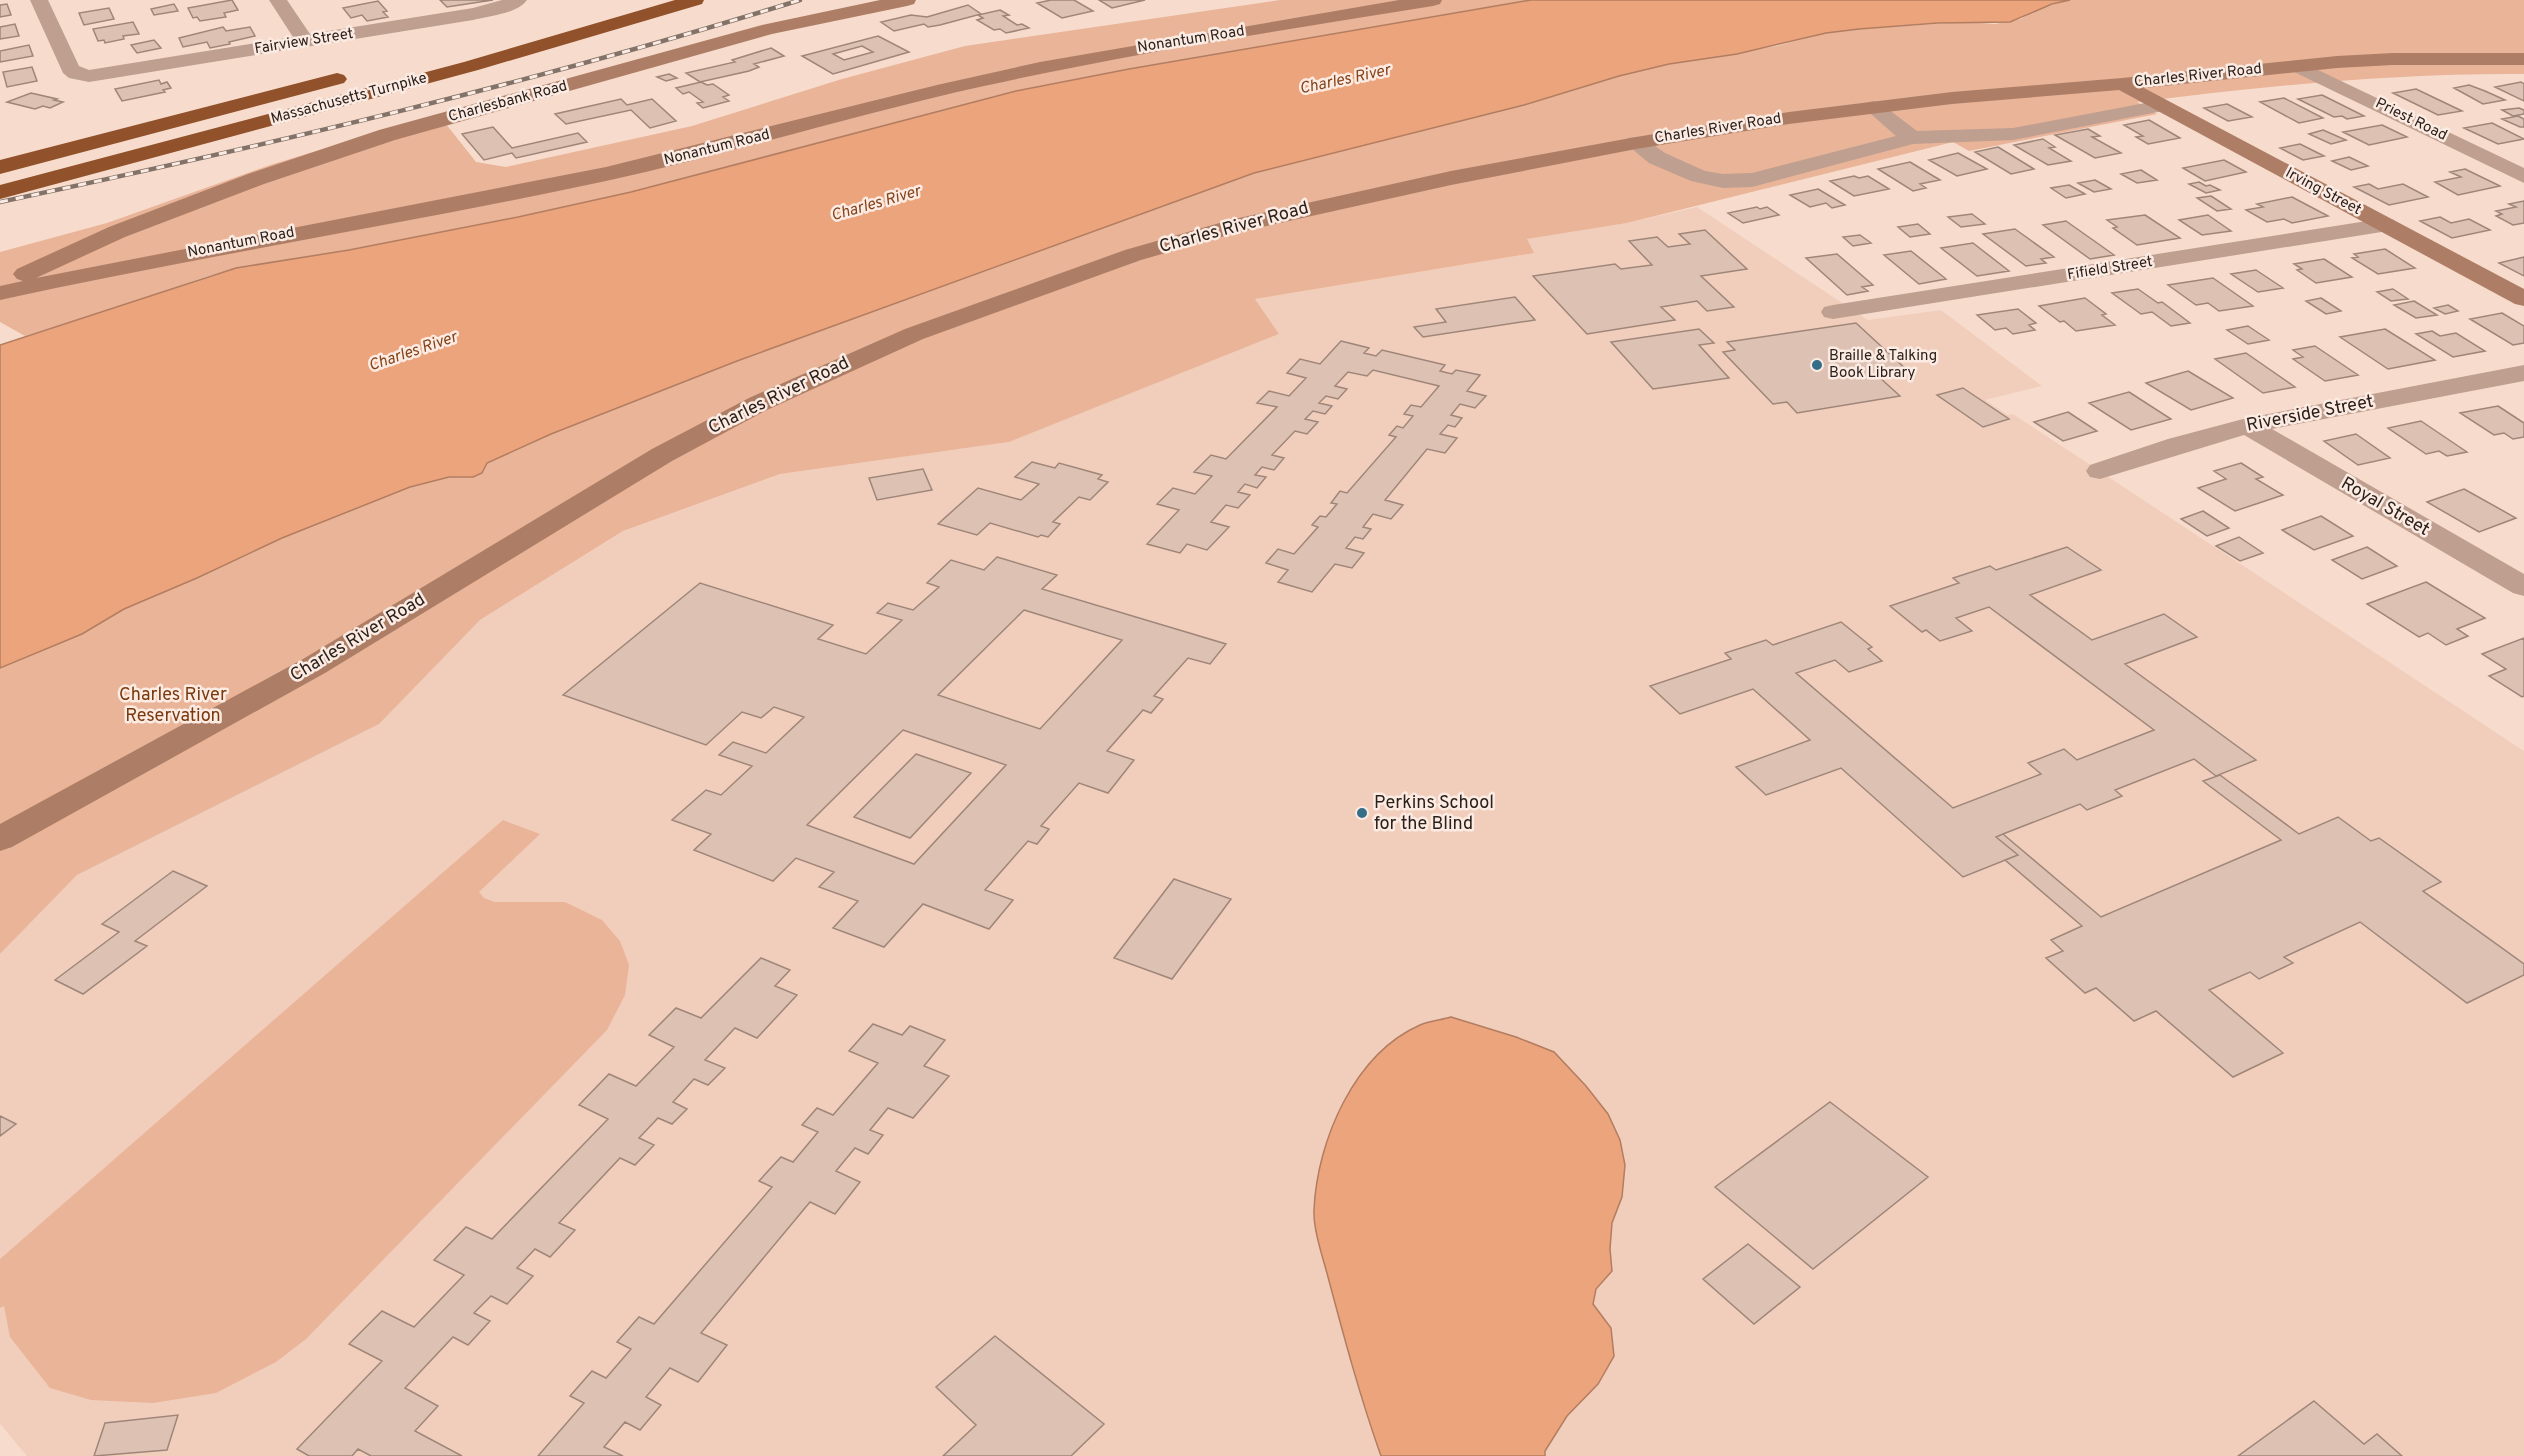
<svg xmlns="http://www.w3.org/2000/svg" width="2524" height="1456" font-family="Overpass,sans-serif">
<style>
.built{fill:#f1cebc}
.green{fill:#e9b498}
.water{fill:#eca47d;stroke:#b27d60;stroke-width:1.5}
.building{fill:#ddc2b3;stroke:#9f8679;stroke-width:1.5;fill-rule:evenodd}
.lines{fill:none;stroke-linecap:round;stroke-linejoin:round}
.street{fill:#bf9f8f;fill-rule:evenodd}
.secondary{fill:#ad7e65;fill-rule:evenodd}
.highway{fill:#91512b;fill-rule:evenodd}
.rail-casing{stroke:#837268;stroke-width:4.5}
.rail{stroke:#fcebe3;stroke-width:3;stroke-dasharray:8;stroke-linecap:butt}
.poi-dot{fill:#346e87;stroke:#fcebe3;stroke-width:2}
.labels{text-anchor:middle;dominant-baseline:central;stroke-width:5;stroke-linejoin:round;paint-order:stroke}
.far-street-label{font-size:15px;fill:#2b211b;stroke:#fcebe3}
.far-poi-label{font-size:15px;fill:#2b211b;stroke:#fcebe3;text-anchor:start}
.far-water-label{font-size:16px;font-style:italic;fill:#844319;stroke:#fcebe3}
.street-label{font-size:18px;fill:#2b211b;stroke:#fcebe3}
.park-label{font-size:18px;fill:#79390c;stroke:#fcebe3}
.poi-label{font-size:18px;fill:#2b211b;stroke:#fcebe3;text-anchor:start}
</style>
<rect width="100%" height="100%" fill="#f7dccd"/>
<!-- built -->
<path class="built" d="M1697,207L1868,320L1941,310L2042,386L1985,400L2008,415L2013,414L2524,751V1456H27L0,1424V954L77,875L378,724L480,620L623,531L780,474L1009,442L1279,334L1255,299L1533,253L1526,239L1627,223Z"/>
<!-- green -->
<path class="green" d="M1280,0H1531L1129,69L1016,91L631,192L518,217L349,250L236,268L205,277L118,308L25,336L0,322V252L107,223L270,165L438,114L476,162L506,167L692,126L842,79L965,46Z
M2066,0H2524V74C2395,73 2265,86 2137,102L2157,114L1969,151L1953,142L1627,223L1527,239L1534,253L1255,299L1279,334L1009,442L780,474L623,531L480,620L379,724L77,875L0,954V668L82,634L124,609L197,578L282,538L410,487L449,477H473L482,473L487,463L551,434L737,361L1254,173L1524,105L1619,76L1669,64L1777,46L1826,33L1859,29L1966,22L1995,24L2021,19L2030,13Z
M503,820L540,834L479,892L484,898L495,902H565L602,920L620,941L629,965L625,995L607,1030L306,1339L276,1362L216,1393L153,1403L91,1400L50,1388L10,1337L4,1306L0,1308V1259Z"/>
<!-- water -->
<path class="water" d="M1531,0H2070L2052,4L2010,22L1938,23L1859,29L1826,33L1737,54L1669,64L1619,76L1524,105L1254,173L737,361L551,434L487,463L482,473L473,477H449L410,487L282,538L197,578L124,609L82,634L0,668V345L236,268L349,250L518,217L631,192L1016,91L1129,69Z
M1451,1017L1516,1037L1554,1052L1586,1086L1608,1114L1620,1140L1625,1165L1622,1197L1612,1223L1610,1249L1612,1271L1596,1289L1593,1304L1611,1328L1614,1356L1598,1384L1567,1416L1545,1451V1456H1381C1360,1397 1344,1337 1328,1277C1323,1258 1313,1229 1314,1210C1317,1141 1354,1054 1420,1025C1429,1021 1441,1020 1451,1017Z"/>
<!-- building -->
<path class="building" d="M232,0L238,10L224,13L226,17L200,21L197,17L193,18L188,8Z
M440,0H493L447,7Z
M1051,0H1074L1093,11L1062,18L1037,3Z
M1099,0H1145L1112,8Z
M378,1L387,11L383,12L388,17L367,21L362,15L351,18L343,8Z
M7,4L11,15L0,17V5Z
M174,4L178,11L154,15L151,9Z
M968,5L981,14L940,25L928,27L924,24L894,31L881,22L911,15L927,17Z
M109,8L114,19L84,25L79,13Z
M1000,10L1009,15L1003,16L1017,25L1022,24L1029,28L1006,33L1000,29L994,30L977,20L983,18L978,15Z
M133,22L139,34L123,36L124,39L105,43L104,40L98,41L93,29Z
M15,24L19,36L0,39V27Z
M223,27L226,31L250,27L255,36L229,42L230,44L210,48L207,42L183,47L179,38Z
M878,36L909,52L833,74L802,56ZM862,46L873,52L844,60L833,54Z
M154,40L161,48L137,53L131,45Z
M29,45L33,56L0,62V51Z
M771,48L784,56L754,64L759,67L749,71L700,82L686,73L735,62L732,60Z
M32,67L37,81L7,87L3,72Z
M669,74L677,78L666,81L657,77Z
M159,80L161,84L167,82L171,88L163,90L165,92L122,101L115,89Z
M701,82L707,85L713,84L729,95L723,97L729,101L703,108L697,103L703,102L689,92L683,94L676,88Z
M2521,82L2524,84V101L2495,87Z
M2469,85L2485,91L2505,100L2483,104L2454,88Z
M2416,89L2462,111L2438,115L2393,93Z
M31,93L57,99L54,100L63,102L50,108L43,106L35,109L7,102Z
M2322,95L2364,116L2347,119L2342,116L2334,117L2298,99Z
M2284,98L2323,118L2299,123L2260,102Z
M621,99L627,105L652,99L676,121L650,128L631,110L566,124L555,114Z
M2227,104L2252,117L2228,121L2204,108Z
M2519,108L2524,110V114L2513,116L2502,110Z
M2518,116L2524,119V127H2520L2502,119Z
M2149,120L2180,138L2148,144L2136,137L2143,136L2124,125Z
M2492,123L2524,139L2498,144L2464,128Z
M2382,125L2407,137L2369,145L2343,132Z
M493,127L512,148L578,133L587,142L516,158L512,153L484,160L462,134Z
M2088,129L2100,136L2092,137L2121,153L2095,158L2055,135Z
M2323,130L2346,140L2331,144L2309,134Z
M2043,139L2055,147L2049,148L2071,161L2048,165L2014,145Z
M2300,144L2324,156L2303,160L2280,148Z
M1998,147L2034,169L2011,174L1975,152Z
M1958,153L1987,169L1957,176L1929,160Z
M2349,157L2368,166L2351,170L2332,161Z
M2224,160L2246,172L2205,181L2183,168Z
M1910,162L1940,180L1920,184L1926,188L1913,191L1878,169Z
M2465,169L2500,186L2458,195L2435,182L2461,177L2450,172Z
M2141,170L2157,180L2137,183L2121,174Z
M1854,176L1859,178L1868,176L1889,189L1854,196L1830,181Z
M2095,180L2111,189L2094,192L2078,183Z
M2199,182L2206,186L2210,185L2220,190L2206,193L2189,184Z
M2369,184L2378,189L2403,184L2428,197L2389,205L2354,187Z
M2069,185L2085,194L2066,198L2051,188Z
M1818,189L1845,205L1832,208L1826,203L1810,207L1790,195Z
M2211,196L2231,209L2217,211L2197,198Z
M2292,197L2328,216L2292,223L2284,219L2267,222L2246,210L2263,207L2257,204Z
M2524,201V223L2513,225L2496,216L2502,214L2496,211L2516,207L2509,204Z
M1757,207L1760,209L1767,207L1779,215L1743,223L1728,213Z
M1972,214L1985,224L1961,227L1948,217Z
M2145,215L2180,238L2137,245L2113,228L2117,227L2107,220Z
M2208,215L2231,231L2202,235L2179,220Z
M2440,217L2451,223L2469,219L2490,230L2452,238L2420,221Z
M2066,221L2114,255L2090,259L2043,225Z
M1918,224L1930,234L1910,237L1898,227Z
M2015,229L2054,257L2041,259L2046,263L2026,266L1983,234Z
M1705,230L1747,269L1701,276L1734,307L1707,311L1697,301L1661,307L1675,320L1587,334L1533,276L1615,264L1621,269L1652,265L1629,241L1657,237L1668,247L1690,244L1679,234Z
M1860,235L1871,243L1853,246L1843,237Z
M1973,243L2009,271L1977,276L1941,248Z
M2385,249L2415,268L2378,274L2352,258L2358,257L2354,254Z
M1911,251L1946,279L1919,284L1884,255Z
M1837,254L1873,285L1862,287L1868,291L1847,295L1806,258Z
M2524,257V276L2499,263Z
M2324,259L2352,277L2316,283L2297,270L2302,269L2294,264Z
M2256,270L2283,288L2258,292L2231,274Z
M2213,278L2253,306L2219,311L2208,303L2196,305L2168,285Z
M2138,289L2158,303L2162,302L2190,323L2171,326L2152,312L2141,314L2112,293Z
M2393,289L2408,299L2391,301L2377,292Z
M1515,297L1535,320L1423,337L1414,327L1446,322L1436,309Z
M2085,298L2106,314L2102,315L2115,325L2076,331L2064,321L2060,322L2039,306Z
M2321,298L2341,311L2326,314L2306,301Z
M2414,301L2437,315L2416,318L2394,305Z
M2448,305L2458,311L2445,314L2434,308Z
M2018,309L2036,323L2029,325L2035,330L2013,334L2006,328L1995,330L1977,315Z
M2502,313L2524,326V343L2513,345L2470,319Z
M1856,323L1908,371L1878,376L1900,396L1797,413L1787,402L1773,404L1723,352L1735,350L1727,342Z
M2248,326L2269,340L2248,344L2227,330Z
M1699,329L1714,343L1699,345L1729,378L1653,389L1611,342Z
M2385,329L2435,360L2388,369L2340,337Z
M2432,331L2440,336L2456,333L2485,351L2453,357L2416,334Z
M1341,341L1369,348L1364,353L1376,356L1382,350L1445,365L1440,371L1452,374L1456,370L1480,375L1467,391L1486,396L1475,408L1460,404L1451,415L1462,418L1455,427L1448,425L1440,434L1457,438L1445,453L1427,449L1385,500L1403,505L1391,519L1373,514L1363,527L1371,529L1363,539L1355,537L1346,548L1364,553L1352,568L1335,564L1312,592L1278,582L1288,570L1266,563L1278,549L1294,554L1318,527L1312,525L1320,516L1326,517L1337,504L1331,503L1340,491L1347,493L1396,437L1389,435L1397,426L1403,428L1413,416L1404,414L1411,405L1421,407L1439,386L1373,370L1367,376L1348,372L1335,386L1347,389L1338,399L1326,396L1319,403L1332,406L1325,414L1313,411L1305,419L1318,422L1307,434L1295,431L1272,455L1284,458L1274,470L1262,467L1255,475L1266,477L1257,488L1245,484L1238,492L1250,495L1238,508L1226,505L1211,522L1229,527L1207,550L1187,544L1180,553L1147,544L1179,510L1157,504L1173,488L1195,494L1212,476L1194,472L1211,455L1226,459L1277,407L1257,403L1269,391L1289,396L1306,378L1287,373L1300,359L1320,364Z
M2315,346L2358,375L2325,381L2293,359L2303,357L2293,350Z
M2246,353L2295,387L2263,393L2215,359Z
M2188,371L2233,398L2191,410L2146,383Z
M1963,388L2009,419L1983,427L1937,395Z
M2129,392L2171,419L2131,430L2089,403Z
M2498,406L2524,423V437L2513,439L2504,433L2494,435L2460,413Z
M2068,412L2097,431L2063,441L2034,422Z
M2421,421L2467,452L2447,456L2439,451L2426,454L2388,428Z
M2356,434L2390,458L2358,465L2324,441Z
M1032,462L1055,468L1059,463L1102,475L1098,479L1108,482L1090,500L1079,497L1053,522L1060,524L1048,537L1041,535L1038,537L990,523L977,535L938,524L978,488L1021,500L1039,484L1015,477Z
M2241,463L2263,477L2256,479L2283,495L2235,511L2198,488L2226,479L2214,471Z
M923,469L932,490L877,500L869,478Z
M2464,489L2516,518L2479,532L2427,502Z
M2203,511L2229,528L2207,536L2181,519Z
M2321,516L2353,536L2314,550L2282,530Z
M2239,537L2263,553L2240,561L2216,546Z
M2067,547L2101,570L2030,595L2092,640L2164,614L2197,637L2125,664L2256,760L2216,776L2194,759L2115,790L2122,796L2087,810L2080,804L2003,834L1996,837L2018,855L1963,877L1841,768L1766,795L1736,767L1810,740L1753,689L1680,714L1650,686L1731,659L1725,653L1766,640L1773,645L1841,622L1872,647L1868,649L1882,661L1849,672L1835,660L1796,673L1953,808L2041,774L2028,763L2064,749L2077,760L2154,730L1989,607L1956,618L1972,631L1940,641L1926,630L1922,632L1890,606L1959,583L1953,578L1990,566L1996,570Z
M2367,547L2397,566L2362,579L2332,560Z
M997,557L1057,575L1042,589L1226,644L1210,664L1188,658L1154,696L1163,699L1151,713L1143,710L1107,751L1134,760L1108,793L1079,783L1041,826L1049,829L1037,844L1028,841L985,890L1013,900L989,929L923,904L884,947L833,928L858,901L819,887L834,872L796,858L773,881L694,850L711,834L672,820L706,790L721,795L752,766L719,755L733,742L766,753L804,717L774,707L761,718L742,712L706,745L563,695L700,583L833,625L818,639L866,654L902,620L877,613L888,603L913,610L939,587L927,583L951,560L984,570ZM1024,610L1122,640L1040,729L938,695ZM903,730L1006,765L914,864L807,825Z
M2426,582L2485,618L2457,629L2468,636L2446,645L2428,633L2419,637L2367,604Z
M2524,638V696L2522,697L2489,676L2506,669L2482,654Z
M916,754L971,773L910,838L854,817Z
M2220,775L2299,834L2338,817L2371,841L2379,838L2441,882L2423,891L2524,964V975L2467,1003L2360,922L2284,957L2293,963L2259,979L2250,972L2209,990L2283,1053L2233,1077L2156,1011L2134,1021L2096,988L2085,993L2046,958L2063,951L2051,940L2082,926L2005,860L2018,855L1996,837L2003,834L2101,917L2281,840L2203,781Z
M173,871L207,886L135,941L147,946L83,994L55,980L119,932L102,924Z
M1174,879L1231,899L1172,979L1114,958Z
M761,958L790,970L775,986L797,995L757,1038L735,1028L705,1060L725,1068L708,1085L694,1079L673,1102L687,1109L672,1124L658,1118L639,1138L654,1145L635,1165L620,1158L559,1223L575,1230L550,1257L535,1249L517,1268L533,1276L507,1304L491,1296L474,1313L490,1321L468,1345L453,1337L405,1388L438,1406L415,1431L462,1456H371L358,1449L352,1456H309L297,1449L382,1361L349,1344L382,1311L414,1327L464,1275L434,1260L466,1227L492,1239L608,1119L579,1105L609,1074L636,1086L674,1047L649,1035L676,1008L701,1018Z
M873,1024L902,1035L910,1026L945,1040L924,1066L949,1076L913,1118L888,1108L870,1130L883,1135L868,1154L855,1148L836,1171L860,1182L835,1214L810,1202L701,1333L727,1345L698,1382L670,1368L646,1397L661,1405L640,1430L625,1422L604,1447L623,1456H538L584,1403L570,1396L592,1371L606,1378L631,1349L617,1342L639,1317L654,1324L772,1187L759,1181L781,1157L793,1162L818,1132L802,1125L817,1108L833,1115L878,1063L849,1051Z
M1830,1102L1928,1177L1813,1269L1715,1187Z
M0,1116L16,1124L0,1136Z
M1748,1244L1800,1287L1754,1324L1703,1279Z
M995,1336L1104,1424L1071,1456H943L976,1425L936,1387Z
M2314,1401L2364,1444L2377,1434L2402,1456H2238Z
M178,1415L167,1450L94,1456L105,1423Z"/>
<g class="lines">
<!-- street -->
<path class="street" d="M30,0H48L79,66L89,70L293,37L269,0H287L310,34L473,8L502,0H527C517,14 489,16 473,20L89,82L69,78L63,73Z
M2297,60L2524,168V183L2290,70L2287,66L2290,62Z
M2161,100L2168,102L2171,106L2168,110L2013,140L1913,144L1752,187L1723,188L1691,181L1649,163L1625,143L1628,138L1636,137L1644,138L1665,153L1705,171L1723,174L1752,173L1896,136L1863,107L1866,103L1873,101L1880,103L1917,131L2013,128Z
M2386,218L2394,220L2398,225L2394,230L1833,319L1824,317L1821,312L1824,307L1833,305Z
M2524,365V381L2272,429L2524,574V596L2513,593L2244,435L2100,479L2090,477L2086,471L2090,465L2168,439L2247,418Z"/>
<!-- secondary -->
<path class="secondary" d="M880,0H916L914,4L907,6L772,34L395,140L264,184L125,237L36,278L606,167L937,85L1040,62L1399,0H1442L1440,4L1433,6C1283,30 1133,53 984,86C857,114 733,153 606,181C405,224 201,256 0,300V286L23,281L17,279L13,274L17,269L109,227L248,174L379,130L762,25Z
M2393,53H2524V65H2393L2337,68L2144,88L2524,289V306L2515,304L2119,90L1952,104L1789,124L1636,149L1451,185L1235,233L1141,260L923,339L767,410L672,461L325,673L12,847L0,851V824L303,659L652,449L749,398L905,329L1125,250L1230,220L1451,171L1636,137L1789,112L1952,92L2122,78L2337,56Z"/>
<!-- highway -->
<path class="highway" d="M675,0H704L702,4L478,70L0,199V185L464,62Z
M337,73L344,75L347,79L344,83L0,174V160Z"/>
<defs>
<path id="rail" d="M0,202C270,145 537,82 800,0"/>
</defs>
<!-- rail casing -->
<use href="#rail" class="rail-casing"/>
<!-- rail -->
<use href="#rail" class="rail"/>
</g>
<!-- markers -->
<g class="poi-dot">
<circle cx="1817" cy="365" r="6"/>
<circle cx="1362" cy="813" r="6"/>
</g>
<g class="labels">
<!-- far-street labels -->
<g class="far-street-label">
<text transform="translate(1191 40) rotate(-9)">Nonantum Road</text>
<text transform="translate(304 42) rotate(-9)">Fairview Street</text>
<text transform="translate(2198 76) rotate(-6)">Charles River Road</text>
<text transform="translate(349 99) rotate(-15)">Massachusetts Turnpike</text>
<text transform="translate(508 102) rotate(-15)">Charlesbank Road</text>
<text transform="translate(2411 120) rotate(26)">Priest Road</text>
<text transform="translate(1718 129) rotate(-9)">Charles River Road</text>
<text transform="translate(717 148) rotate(-14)">Nonantum Road</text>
<text transform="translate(2323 192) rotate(28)">Irving Street</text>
<text transform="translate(241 243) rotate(-11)">Nonantum Road</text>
<text transform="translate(2110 269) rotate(-9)">Fifield Street</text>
</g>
<!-- far-poi labels -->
<g class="far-poi-label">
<text x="1829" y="356">Braille &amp; Talking<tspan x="1829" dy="17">Book Library</tspan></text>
</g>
<!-- far-water labels -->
<g class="far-water-label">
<text transform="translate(1345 80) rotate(-12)">Charles River</text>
<text transform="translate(876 204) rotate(-16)">Charles River</text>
<text transform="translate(413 352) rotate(-19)">Charles River</text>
</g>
<!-- street labels -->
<g class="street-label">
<text transform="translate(1234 228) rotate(-15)">Charles River Road</text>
<text transform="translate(779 396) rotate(-26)">Charles River Road</text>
<text transform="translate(2310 414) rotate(-11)">Riverside Street</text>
<text transform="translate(2385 507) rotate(30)">Royal Street</text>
<text transform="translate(358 638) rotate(-31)">Charles River Road</text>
</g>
<!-- park labels -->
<g class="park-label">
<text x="173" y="695">Charles River<tspan x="173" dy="21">Reservation</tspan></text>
</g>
<!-- poi labels -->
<g class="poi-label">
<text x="1374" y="803">Perkins School<tspan x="1374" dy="21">for the Blind</tspan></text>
</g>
</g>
</svg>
